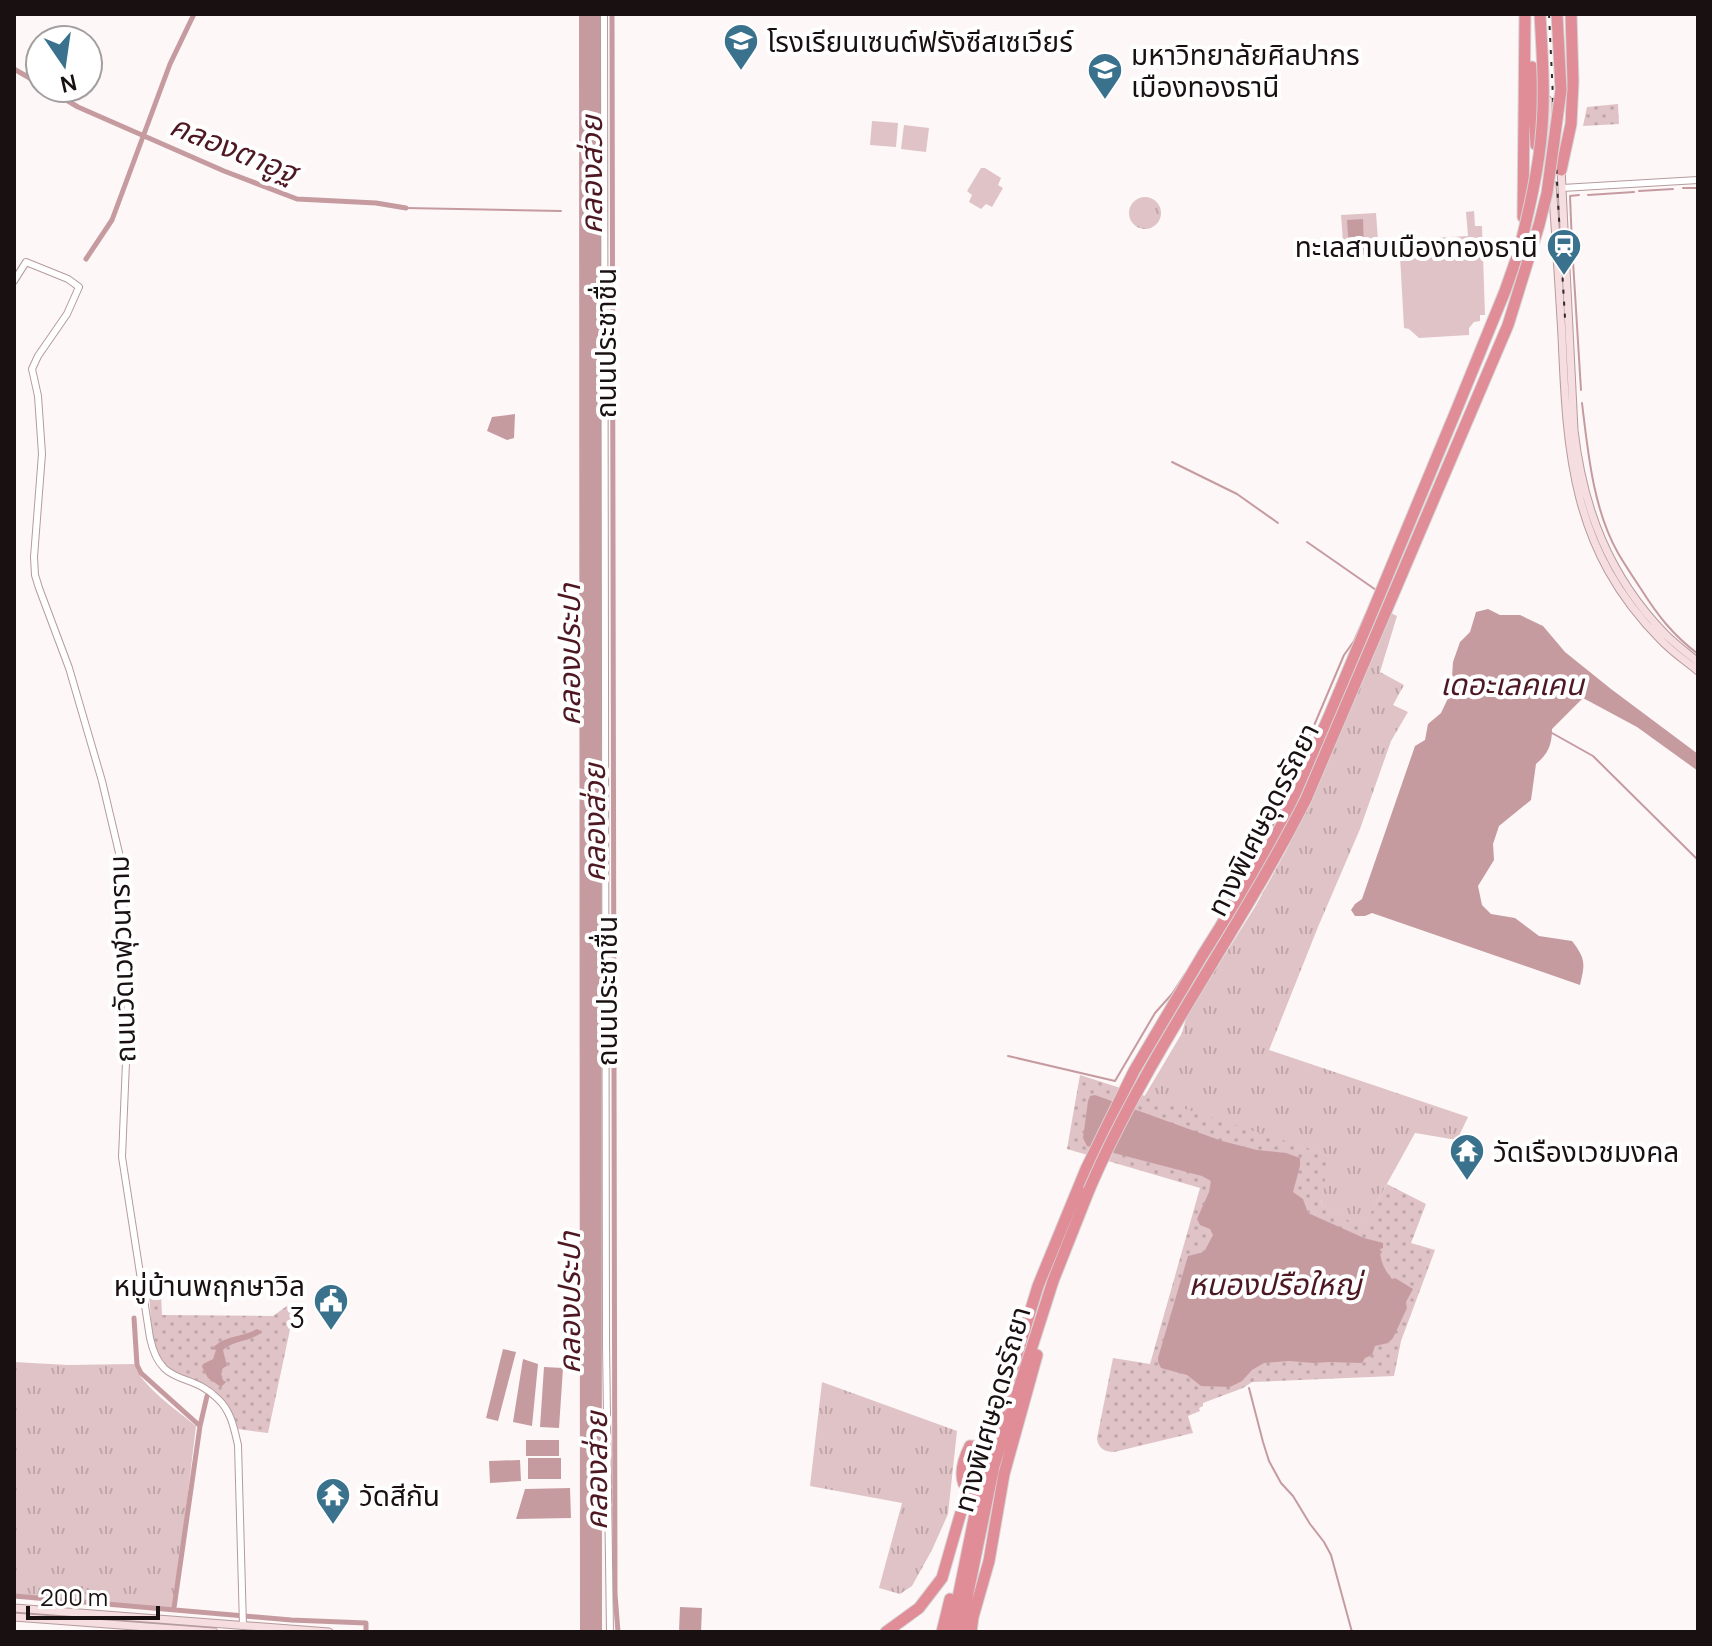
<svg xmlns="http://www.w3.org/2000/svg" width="1712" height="1646" font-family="Manrope,'Noto Sans Thai',sans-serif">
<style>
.grass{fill:url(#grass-tufts)}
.park{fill:url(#park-dots)}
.garden{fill:#dfc3c6}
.water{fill:#c69ba0}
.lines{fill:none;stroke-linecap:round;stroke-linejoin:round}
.stream{stroke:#c69ba0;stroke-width:2}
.canal{stroke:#c69ba0;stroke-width:5}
.tertiary-casing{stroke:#b59b9d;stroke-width:8}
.secondary-casing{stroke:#b59b9d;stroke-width:9}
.motorway-casing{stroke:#d6d4d4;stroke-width:13}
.tertiary{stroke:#fff;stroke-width:6}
.secondary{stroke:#f6dde0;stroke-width:7}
.motorway{stroke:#e08d98;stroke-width:11}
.rail{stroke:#312829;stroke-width:2;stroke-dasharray:4 8;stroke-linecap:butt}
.motorway-bridge-casing{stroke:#d6d4d4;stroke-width:13;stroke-linecap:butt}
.motorway-bridge{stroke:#e08d98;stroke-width:11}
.labels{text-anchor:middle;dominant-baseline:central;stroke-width:8;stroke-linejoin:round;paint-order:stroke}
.poi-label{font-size:28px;fill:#191011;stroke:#fff;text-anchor:start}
.street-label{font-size:28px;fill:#191011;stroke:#fff}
.water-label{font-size:30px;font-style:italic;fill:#4e1823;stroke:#fff}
</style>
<defs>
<pattern id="grass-tufts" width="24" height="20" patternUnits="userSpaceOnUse" patternTransform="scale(2)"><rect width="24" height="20" fill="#dfc3c6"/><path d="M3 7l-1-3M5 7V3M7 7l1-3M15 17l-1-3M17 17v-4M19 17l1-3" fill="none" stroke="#bfa6a9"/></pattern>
<pattern id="park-dots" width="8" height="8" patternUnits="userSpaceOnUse" patternTransform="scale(2)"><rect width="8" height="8" fill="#dfc3c6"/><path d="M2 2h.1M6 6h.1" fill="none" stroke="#bfa6a9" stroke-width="1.8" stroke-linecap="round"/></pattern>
</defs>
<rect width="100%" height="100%" fill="#fdf7f8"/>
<!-- grass -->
<path class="grass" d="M1129 213a16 16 0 1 1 32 0a16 16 0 1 1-32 0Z
M1391,613L1397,616L1380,672L1404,685L1393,705L1408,712L1391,741L1360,829L1318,927L1269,1050L1468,1117L1457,1140L1415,1133L1362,1229L1321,1205L1328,1155L1144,1097L1182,1033L1187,1015L1255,907L1286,851L1307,807L1356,686Z
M14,1362L68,1365L134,1364C142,1387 177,1410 196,1426L174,1608L14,1596Z
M822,1382L957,1431L948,1514L932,1550L912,1586L900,1594L879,1588L902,1503L810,1486Z"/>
<!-- park -->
<path class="park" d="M1618,104L1619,124L1583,126L1587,107Z
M1080,1075L1329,1155L1321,1205L1362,1228L1387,1184L1426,1204L1411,1243L1435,1250L1401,1341L1394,1376L1252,1382L1243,1388L1203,1403V1406L1199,1408L1200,1411L1188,1416L1193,1433L1114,1452C1104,1452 1098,1448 1097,1438L1113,1358L1150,1364L1200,1188L1067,1149Z
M149,1294H161L162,1315L273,1316L291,1303L295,1306L268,1433L238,1429C226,1394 215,1389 182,1376C175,1373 166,1368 161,1362C151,1348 151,1312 149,1294Z"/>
<!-- garden -->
<path class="garden" d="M872,121L898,123L896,147L870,145Z
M904,125L929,128L926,152L901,149Z
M981,168H985L1001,178L998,185L1003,188L992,207L986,204L981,209L969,202L972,195L967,191Z
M1474,211L1475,226H1482L1485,315H1480V321L1474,322L1469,328V335L1419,338L1409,329L1404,328L1400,256L1410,242L1416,239L1468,236L1466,212Z
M1376,213L1379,254L1344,256L1341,215Z"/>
<!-- water -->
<path class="water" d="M579,14H601L602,1632H580Z
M1363,219L1364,250L1349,251L1347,220Z
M515,414L514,438L507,440L487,431L492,417Z
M1488,609L1500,615H1520L1543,626L1565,652L1611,689L1698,754V771L1637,727L1583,698L1552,729C1552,745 1548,754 1536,764L1531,800L1499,826L1493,844L1494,860L1478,886L1482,905L1491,914L1515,918L1539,936L1572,941C1586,959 1585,964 1580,985L1372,913L1365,916H1355L1351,910L1355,904L1362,899L1415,746L1425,740L1428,724L1441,713L1451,692L1453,662L1460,642L1470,632L1476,612Z
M1095,1095L1222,1141L1257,1150L1286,1153L1300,1158V1166L1293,1192L1303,1199L1308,1213L1364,1238L1383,1243V1248L1380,1249C1380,1260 1384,1270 1392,1279L1395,1278L1413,1289L1406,1302L1407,1308L1393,1338L1388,1343L1375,1346L1372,1355L1365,1358L1362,1363L1329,1362L1314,1363L1289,1361L1264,1363L1252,1370L1242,1381L1230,1387L1201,1386L1187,1375L1161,1368L1158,1362V1358L1188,1256L1204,1252L1213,1235L1210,1229L1200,1225L1197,1219L1209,1192L1211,1181L1202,1176L1087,1146L1083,1138L1088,1101L1090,1096Z
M257,1329L262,1332C250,1342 233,1340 223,1350L227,1366L223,1368L221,1373L223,1380L226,1382L221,1387L208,1378L202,1367L203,1364L213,1359L216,1350L212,1349C224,1335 241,1338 257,1329Z
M503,1349L516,1352L498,1421L486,1418Z
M523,1359L538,1364L532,1426L513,1422Z
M544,1367L563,1368L559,1428L540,1427Z
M526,1440H559V1456H526Z
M528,1458H561V1479H528Z
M520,1460L521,1481L490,1483L489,1461Z
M570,1488L571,1518L516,1519L525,1489Z
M680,1607L702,1608L701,1632H679Z"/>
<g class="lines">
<!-- stream -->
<path class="stream" d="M1683,188H1698
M1639,191L1673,189
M1579,195L1570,196L1572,245L1581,390
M1588,195L1634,192
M406,208L561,211
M1582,403C1588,452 1593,509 1618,553C1625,565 1633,577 1641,589C1658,616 1673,635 1698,654
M1172,462L1237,494L1278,523
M1307,542L1376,590
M1552,733L1593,756L1698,860
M1216,924L1229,899L1247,873L1278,816L1307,742L1344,655L1354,641L1366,614
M1008,1056L1115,1081L1155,1013L1172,994L1185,974
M1249,1388L1263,1442L1269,1461L1281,1483L1293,1496L1310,1524L1324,1542L1331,1555L1352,1632"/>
<!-- canal -->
<path class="canal" d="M612,14L615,1594L618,1632
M14,69L40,84
M46,88L78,107L224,171L297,199L376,203L406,208
M86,259L112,220L170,64L194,14
M134,1318L137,1365L141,1373L200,1426L174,1608
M200,1426L207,1396
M14,1596L291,1620L366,1623V1632"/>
<defs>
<path id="tertiary" d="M604,14L606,1344L610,1632
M1562,188L1698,180
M14,281L26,262L68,279L79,287L67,314L38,356L32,369L38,396L42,454L34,557L35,575L39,588L69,668L102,781L120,857L123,899L128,1015L122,1157L150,1338C161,1389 190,1370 218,1399C231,1411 234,1428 238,1445L243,1626"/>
<path id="secondary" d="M1548,100L1549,144
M1561,168L1574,430C1583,509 1609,576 1665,634C1675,644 1687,653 1698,662
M1552,184C1556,235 1559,286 1562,336C1567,455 1572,550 1661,640C1672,652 1686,661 1698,671
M14,1608L329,1632
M14,1617L214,1632"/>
<path id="motorway" d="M1532,67L1536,145
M1561,170L1571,124L1573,82L1571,14
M1523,217L1525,14
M985,1435L1002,1375
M968,1491C957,1478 963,1460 970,1446L982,1447
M886,1632L919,1608L942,1578L961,1512L973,1484L976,1471
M942,1632L950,1599
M951,1632L988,1450L1038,1286L1086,1169L1134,1071L1202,956L1266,854L1281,826L1330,714L1456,411L1505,291L1519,251L1520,242
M960,1632L994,1466L1053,1281L1089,1190
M971,1632L973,1617L989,1561L1004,1474L1037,1355"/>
</defs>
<!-- tertiary casing -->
<use href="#tertiary" class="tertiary-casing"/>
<!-- secondary casing -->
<use href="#secondary" class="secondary-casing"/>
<!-- motorway casing -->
<use href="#motorway" class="motorway-casing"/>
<!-- tertiary -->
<use href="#tertiary" class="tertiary"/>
<!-- secondary -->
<use href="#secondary" class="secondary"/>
<!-- motorway -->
<use href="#motorway" class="motorway"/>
<!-- rail -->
<path class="rail" d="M1549,14L1558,202L1565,318"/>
<defs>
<path id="motorway-bridge" d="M1519,251C1529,210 1539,169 1542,127C1545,90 1542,52 1540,14
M1089,1190C1148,1052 1239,932 1306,799L1508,325L1539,225L1547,193L1561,90L1557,14"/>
</defs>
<!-- motorway-bridge casing -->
<use href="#motorway-bridge" class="motorway-bridge-casing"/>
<!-- motorway-bridge -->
<use href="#motorway-bridge" class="motorway-bridge"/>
</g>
<!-- icons -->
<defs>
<symbol id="school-pin" viewBox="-11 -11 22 30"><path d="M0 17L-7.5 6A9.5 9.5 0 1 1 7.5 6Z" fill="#3a728d" stroke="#fff"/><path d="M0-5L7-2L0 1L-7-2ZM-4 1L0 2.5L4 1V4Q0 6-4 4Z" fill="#fff"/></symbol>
<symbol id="university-pin" viewBox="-11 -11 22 30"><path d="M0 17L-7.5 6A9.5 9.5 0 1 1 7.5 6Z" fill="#3a728d" stroke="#fff"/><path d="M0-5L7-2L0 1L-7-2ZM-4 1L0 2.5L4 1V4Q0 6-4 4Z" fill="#fff"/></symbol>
<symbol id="station-pin" viewBox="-11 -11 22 30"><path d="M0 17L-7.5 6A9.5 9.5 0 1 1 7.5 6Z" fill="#3a728d" stroke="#fff"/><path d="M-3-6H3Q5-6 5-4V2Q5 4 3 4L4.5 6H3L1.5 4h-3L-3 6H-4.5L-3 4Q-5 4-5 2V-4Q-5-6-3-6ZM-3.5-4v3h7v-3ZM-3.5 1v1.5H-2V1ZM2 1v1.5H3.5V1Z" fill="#fff"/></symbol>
<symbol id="temple-pin" viewBox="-11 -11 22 30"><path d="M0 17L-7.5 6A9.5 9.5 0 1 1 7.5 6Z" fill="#3a728d" stroke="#fff"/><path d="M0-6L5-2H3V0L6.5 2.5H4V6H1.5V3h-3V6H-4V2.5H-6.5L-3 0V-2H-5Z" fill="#fff"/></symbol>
<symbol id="civic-pin" viewBox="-11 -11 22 30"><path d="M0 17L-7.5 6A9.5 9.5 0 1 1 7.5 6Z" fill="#3a728d" stroke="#fff"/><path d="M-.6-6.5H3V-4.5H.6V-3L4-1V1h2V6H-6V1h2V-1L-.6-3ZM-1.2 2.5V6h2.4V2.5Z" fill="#fff"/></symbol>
</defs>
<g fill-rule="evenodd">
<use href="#school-pin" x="721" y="21" width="40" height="54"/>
<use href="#university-pin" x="1085" y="50" width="40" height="54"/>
<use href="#station-pin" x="1544" y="226" width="40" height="54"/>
<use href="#temple-pin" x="1447" y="1131" width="40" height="54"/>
<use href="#civic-pin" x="311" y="1281" width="40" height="54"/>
<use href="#temple-pin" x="313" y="1475" width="40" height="54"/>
</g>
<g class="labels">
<!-- poi labels -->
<g class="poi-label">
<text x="767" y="41">โรงเรียนเซนต์ฟรังซีสเซเวียร์</text>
<text x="1131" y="54">มหาวิทยาลัยศิลปากร<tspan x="1131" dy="32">เมืองทองธานี</tspan></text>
<text x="1538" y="246" text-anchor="end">ทะเลสาบเมืองทองธานี</text>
<text x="1493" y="1151">วัดเรืองเวชมงคล</text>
<text x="305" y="1285" text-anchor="end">หมู่บ้านพฤกษาวิล<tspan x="305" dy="32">3</tspan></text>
<text x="359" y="1495">วัดสีกัน</text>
</g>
<!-- street labels -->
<g class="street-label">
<text transform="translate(605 343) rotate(-90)">ถนนประชาชื่น</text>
<text transform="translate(1262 819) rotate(-63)">ทางพิเศษอุดรรัถยา</text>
<text transform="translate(121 959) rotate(-92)">ถนนวัดเวฬุวนาราม</text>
<text transform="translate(606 991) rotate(-90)">ถนนประชาชื่น</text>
<text transform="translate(991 1409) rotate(-74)">ทางพิเศษอุดรรัถยา</text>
</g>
<!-- water labels -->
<g class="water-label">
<text transform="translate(234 148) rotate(22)">คลองตาอูฐ</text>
<text transform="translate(590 175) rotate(-90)">คลองส่วย</text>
<text transform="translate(568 655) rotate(-90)">คลองประปา</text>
<text x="1512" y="683">เดอะเลคเคน</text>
<text transform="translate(593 823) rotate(-90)">คลองส่วย</text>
<text x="1275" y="1283">หนองปรือใหญ่</text>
<text transform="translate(568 1303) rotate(-90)">คลองประปา</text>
<text transform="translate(595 1471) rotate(-90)">คลองส่วย</text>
</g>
</g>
<!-- border -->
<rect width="1712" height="1646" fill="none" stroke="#191011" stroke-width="32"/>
<!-- north arrow -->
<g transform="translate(64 64) rotate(167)"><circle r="38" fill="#ffffff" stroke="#a39fa0" stroke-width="2"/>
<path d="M0-6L14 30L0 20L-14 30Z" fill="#3a728d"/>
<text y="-12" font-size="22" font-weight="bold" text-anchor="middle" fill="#191011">N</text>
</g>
<!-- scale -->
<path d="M28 1606v12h130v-12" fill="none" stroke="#191011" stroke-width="4"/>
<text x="40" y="1606" font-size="24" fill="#191011" stroke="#ffffff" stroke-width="6" paint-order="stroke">200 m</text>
</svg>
